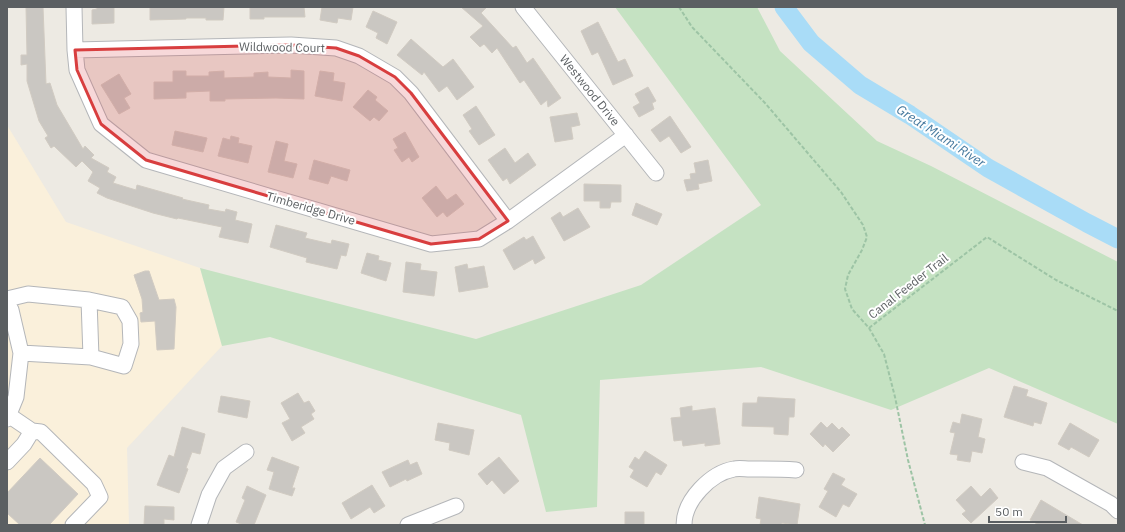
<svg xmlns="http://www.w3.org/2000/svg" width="1125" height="532" font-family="'IBM Plex Sans',sans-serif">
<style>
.commercial{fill:#faf0db}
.green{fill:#c5e2c2}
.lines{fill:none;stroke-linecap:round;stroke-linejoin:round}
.river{stroke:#a9dcf7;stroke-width:19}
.building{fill:#cac7c2;stroke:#d1cbc2}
.minor-casing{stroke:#b4b6b9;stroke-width:17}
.path{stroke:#9dc4a5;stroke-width:2;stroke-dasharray:4 2;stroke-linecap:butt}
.minor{stroke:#fff;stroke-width:15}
.marked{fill:#d83e3f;fill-opacity:0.2;stroke:#d83e3f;stroke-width:3;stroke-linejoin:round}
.labels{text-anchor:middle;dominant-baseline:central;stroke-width:4;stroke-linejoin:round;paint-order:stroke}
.street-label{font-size:12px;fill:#5b5f62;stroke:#fff}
.water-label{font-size:13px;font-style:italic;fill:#46799e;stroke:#fff}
</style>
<rect width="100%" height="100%" fill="#edeae3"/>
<!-- commercial -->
<path class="commercial" d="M7,125L66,222L200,268L222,346L127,448L129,525H7Z"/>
<!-- green -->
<path class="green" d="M615,7H757L780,51L877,141L931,166L1118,262V424L989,368L891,410L761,367L600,380L597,507L546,512L521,415L270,337L222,346L200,268L476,339L641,285L761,205Z"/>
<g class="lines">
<!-- river -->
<path class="river" d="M784,7L811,43L860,85L910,115L988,168L1087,223L1118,239"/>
</g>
<!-- building -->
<path class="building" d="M26,7H43L46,84L50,83L57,105L83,149L85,146L94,155L91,158L109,168L107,172L116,177L113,183L136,190L137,185L183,198L182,199L209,205L208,209L225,212L226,209L237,212L235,220L252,224L248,243L219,237L222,227L178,218L177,219L153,213L107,198L97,193L100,188L88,181L93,172L82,161L76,167L54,146L51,148L45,138L48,136L39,121L27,81V64L21,65V55H27Z
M97,7H114V23L92,24V10L97,9Z
M150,7H224L223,20H206V18H186V19L150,20Z
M250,7H304L305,17H264V19H250Z
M322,7H353L351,20L338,18L337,23L320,20Z
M461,7H487L481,13L513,48L516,46L527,63L533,58L561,98L548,107L547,100L541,105L524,80L520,83L497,48L492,53L484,44L480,47L470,37L483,26Z
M373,11L397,22L387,44L376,38L378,33L366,27Z
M598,22L618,62L625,59L633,76L613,85L598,52L592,55L581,31Z
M411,39L443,67L453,59L474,87L457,100L447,86L439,92L424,72L422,75L397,55Z
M291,70L304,71V99L276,98L225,99V101H210V91L186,92V98L154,99V82H173V71H186V76H209V72L224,71V78L254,77V73L268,72V77L291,78Z
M320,71L334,73L333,81L345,83L342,101L315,96Z
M119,74L131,94L124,98L130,108L119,114L101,85Z
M648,87L656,101L652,103L654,109L639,117L633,107L640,103L635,94Z
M368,90L377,97L375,100L388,111L379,121L374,117L370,121L353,107Z
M476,106L495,135L479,145L469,131L472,129L463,115Z
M577,113L580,125L571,127L573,139L555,142L550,117Z
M670,116L691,147L681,153L669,136L660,142L651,130Z
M175,131L207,138L203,152L172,145Z
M405,132L419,157L412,162L409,157L402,162L394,150L398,148L393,139Z
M231,136L239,138L238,143L252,146L248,163L218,156L223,138L230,140Z
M276,141L288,144L284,161L297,164L293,178L268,172Z
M505,148L515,163L528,153L536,165L510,184L507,178L503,181L488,160Z
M314,160L350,170L347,181L331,176L328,184L309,179Z
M708,160L712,181L698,184L699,189L687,191L684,180L691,179L690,174L696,173L694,163Z
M584,184L621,185V202H611L610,208H600V201H584Z
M436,186L447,200L456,194L464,204L447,217L443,212L437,217L422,198Z
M636,203L662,214L657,225L632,215Z
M578,208L590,227L564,241L551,218L560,212L563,217Z
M276,225L307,233L305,238L331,244L332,240L349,244L346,256L341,255L337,269L306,262L307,258L270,247Z
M533,236L545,258L535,264L533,259L514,270L503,250L524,237L526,240Z
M367,253L379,256L378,260L391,263L386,281L361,273Z
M406,262L421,264L420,270L437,272L434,296L403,292Z
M467,264L468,269L484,266L488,287L459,292L455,267Z
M145,271H149L159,300L174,299L176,307L174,349L157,350L155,321L141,322L140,313L143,312L142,299L134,275Z
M1014,386L1028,390L1026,396L1047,403L1041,424L1034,422L1033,426L1004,417Z
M298,393L304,403L309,401L315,411L311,414L314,419L301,427L305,433L292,441L282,423L290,419L281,403Z
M221,396L250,401L247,418L218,412Z
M758,397L795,399L794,417H789L788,435L774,434V427L742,426L743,403H757Z
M692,406V411L715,408L720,444L705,446V443L683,446L682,440L674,441L671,418L681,417L680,408Z
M962,414L982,419L978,437L985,439L982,453L972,451L970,462L957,460L958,455L950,454L955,433L950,432L953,422L960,424Z
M821,422L827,428L832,423L839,430L842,427L850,435L833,452L825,444L823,447L810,434Z
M438,423L474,430L469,455L449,450L450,443L435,440Z
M1070,423L1099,440L1089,457L1071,447L1069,450L1058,444Z
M182,427L205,434L200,454L192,452L186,468L188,469L179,493L157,485L169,455L174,457Z
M645,451L667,465L661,475L656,472L647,487L630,477L634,470L629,467L635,457L639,460Z
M272,457L299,467L292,488H295L292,496L269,489L274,472L267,470Z
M499,457L519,481L504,494L492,480L487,485L478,474Z
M40,458L78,494L49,525H20L7,513V493Z
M408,460L410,465L417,462L422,474L407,481L406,479L390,487L382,472Z
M833,473L845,479L841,485L857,494L849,507L843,504L836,517L819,507L828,491L824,489Z
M372,485L385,506L374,513L370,507L351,519L342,503Z
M247,486L266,495L254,525H244L236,522L245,500L242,498Z
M971,486L981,497L990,488L998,498L971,523L962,514L966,511L956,500Z
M759,497L800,504L797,525L782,523L781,525H760L761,519L756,518Z
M1041,500L1083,525H1039L1030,520Z
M145,506L174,507V520L164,519V525H144Z
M625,512H644V525H625Z"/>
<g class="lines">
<defs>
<path id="minor" d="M74,7L75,50L77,70L101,124L146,160L431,244L479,239L508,221L626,135
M523,7L656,173
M75,50L291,45L336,48L359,56L395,77L411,93L508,221
M7,299L28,294L89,300L91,357L21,353
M89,300L122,307L130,321L131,344L124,366L91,357
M7,303L11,310L21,353L16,397L7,419
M7,414L32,431L24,444L7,462
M32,431L41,432L94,484L100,497L73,525
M1023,462L1047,468L1111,504L1118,511
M199,525L209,495L224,468L246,452
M408,525L456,506
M684,525C684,500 711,473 734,469C739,468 745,469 750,469C765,469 780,469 796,470"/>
</defs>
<!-- minor casing -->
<use href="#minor" class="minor-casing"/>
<!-- path -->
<path class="path" d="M679,7L692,27L765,103L841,192L863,225L867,237L862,250L848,275L845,289L852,309L869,328L884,354L895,397L908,460L925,525
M869,328L987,237L1056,280L1118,311"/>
<!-- minor -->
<use href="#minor" class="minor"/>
</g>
<!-- marked area -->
<path class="marked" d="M291,45L336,48L359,56L395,77L411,93L508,221L479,239L431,244L146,160L101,124L77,70L75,50Z"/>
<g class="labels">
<!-- street labels -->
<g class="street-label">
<text transform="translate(282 47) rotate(1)">Wildwood Court</text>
<text transform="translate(590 90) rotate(51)">Westwood Drive</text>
<text transform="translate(311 208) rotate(16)">Timberidge Drive</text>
<text transform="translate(908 286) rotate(-38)">Canal Feeder Trail</text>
</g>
<!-- water labels -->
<g class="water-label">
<text transform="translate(941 136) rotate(33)">Great Miami River</text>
</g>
</g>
<!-- border -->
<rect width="1125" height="532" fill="none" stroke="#5b5f62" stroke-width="16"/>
<!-- scale -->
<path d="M989 516v6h77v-6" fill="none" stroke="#5b5f62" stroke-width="2"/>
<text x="995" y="516" font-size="12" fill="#5b5f62" stroke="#ffffff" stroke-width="3" paint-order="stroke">50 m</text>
</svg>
